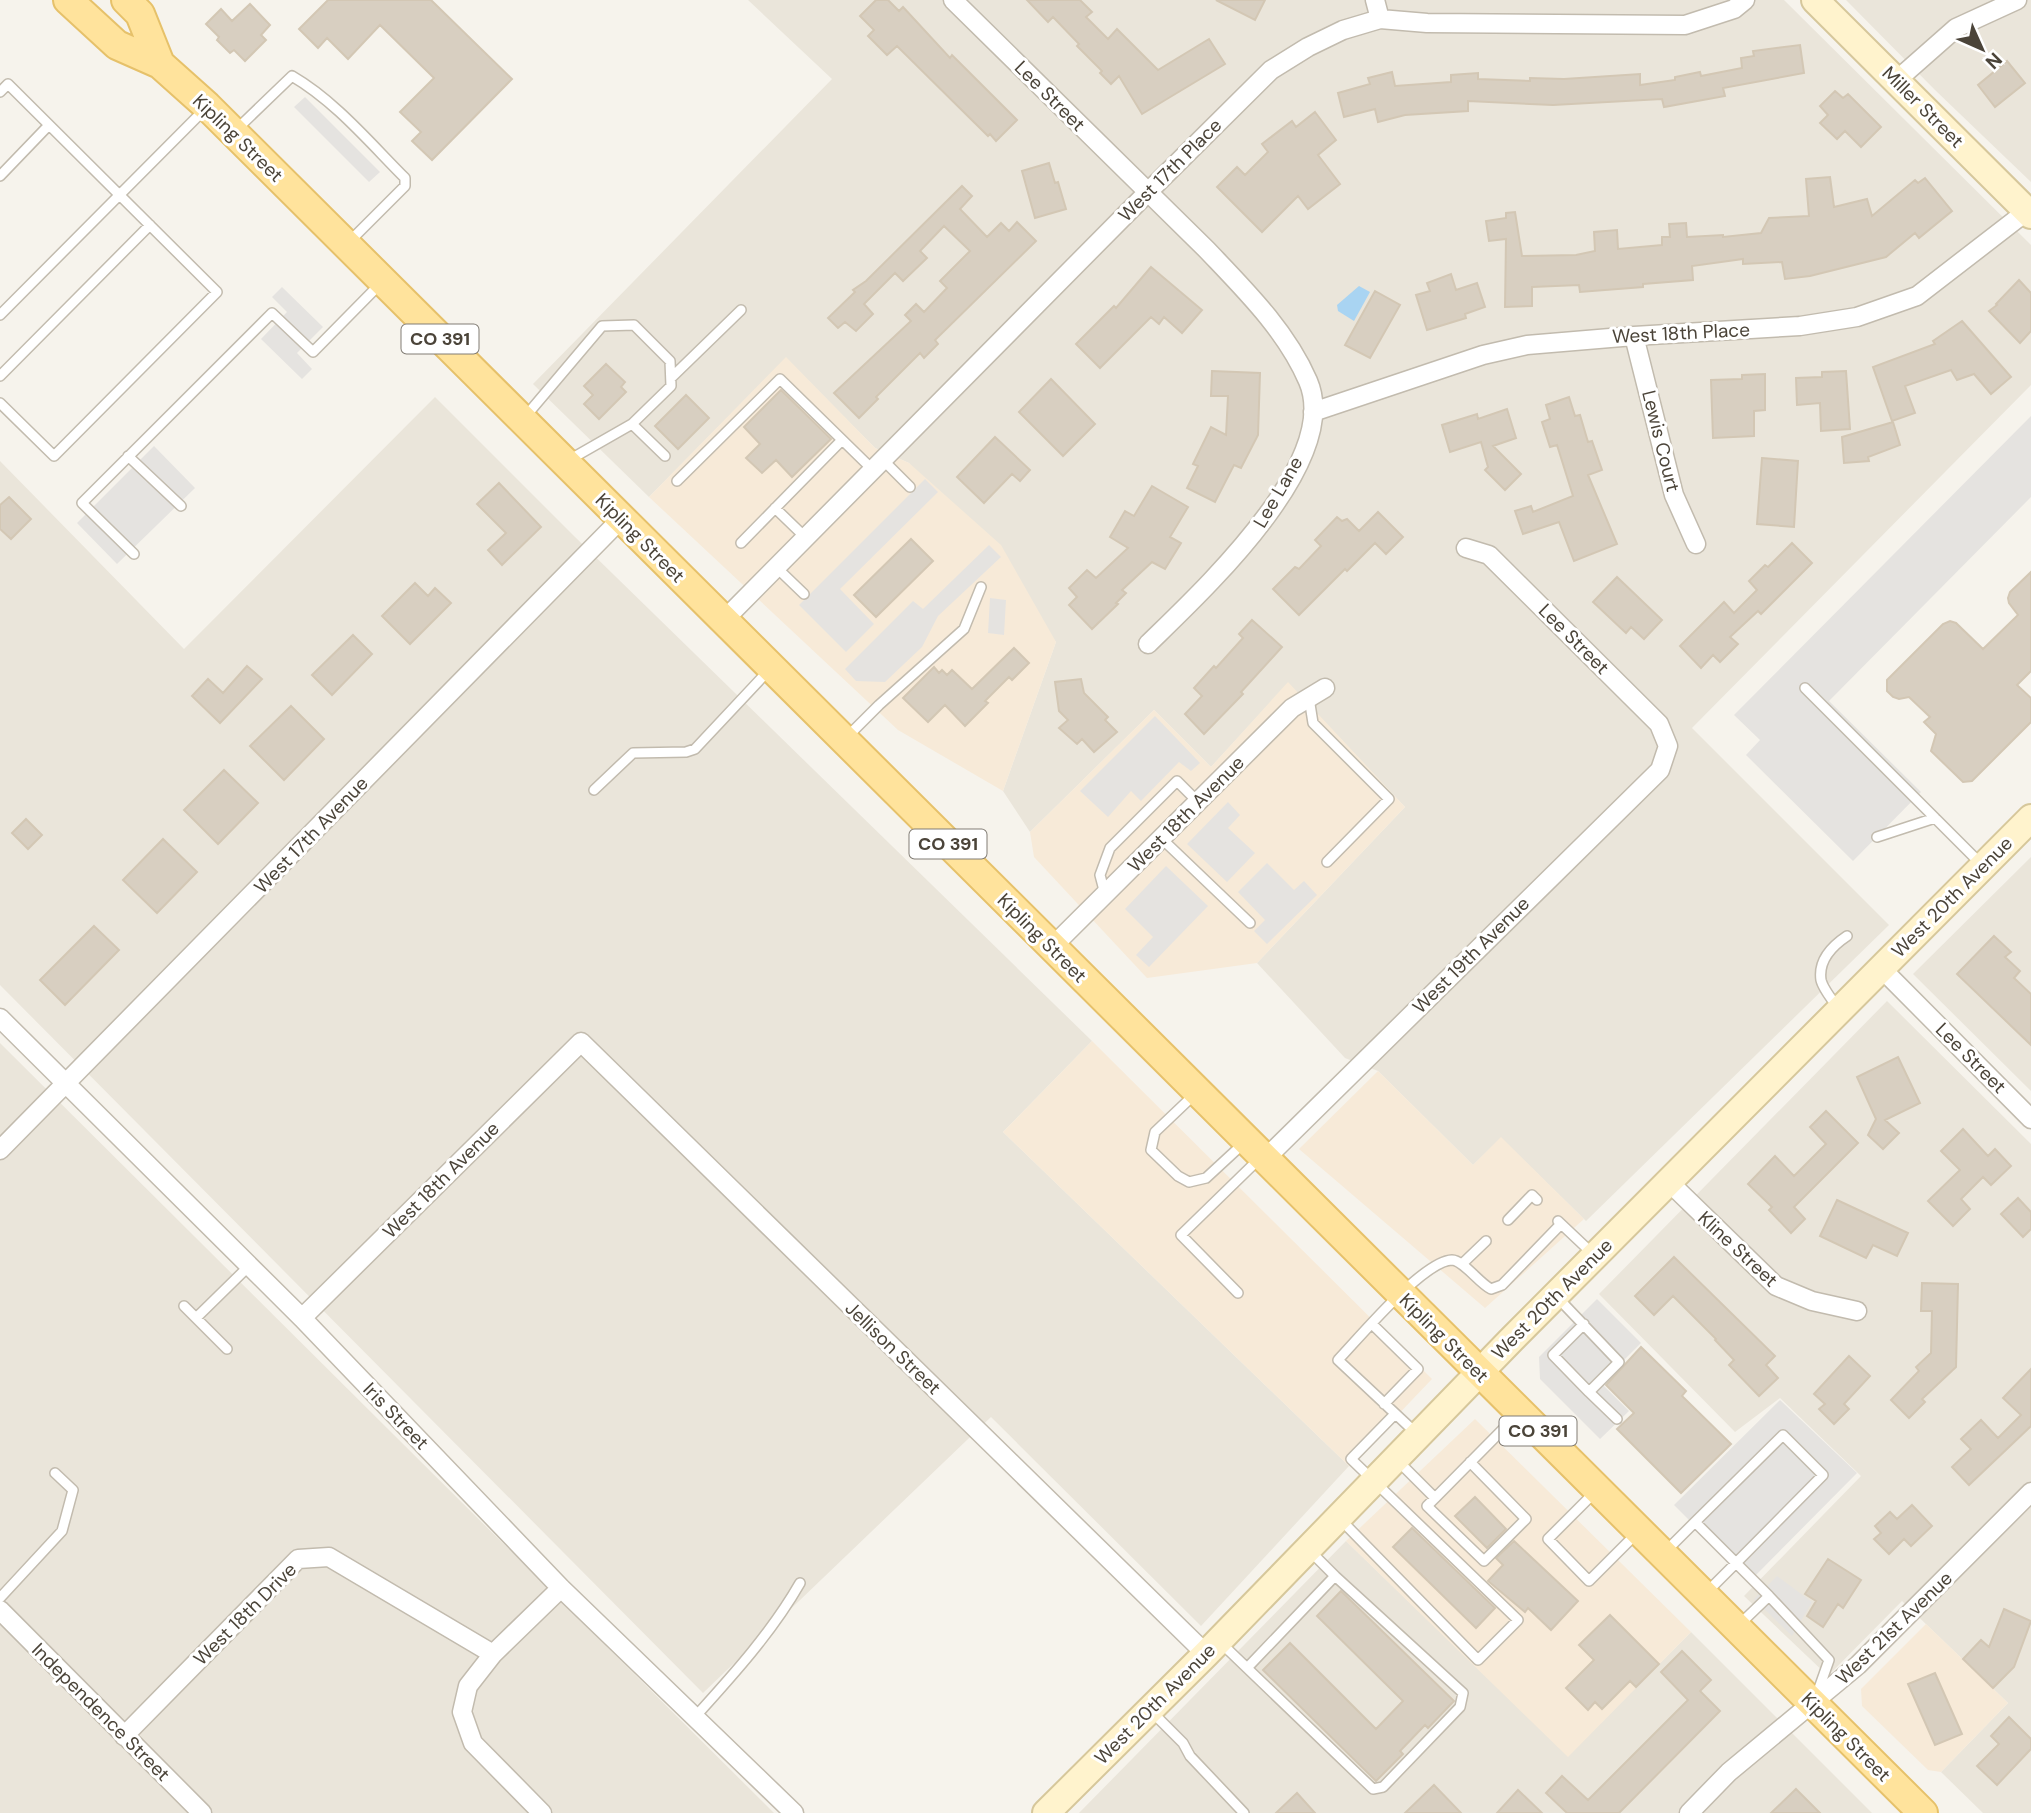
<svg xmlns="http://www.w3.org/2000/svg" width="2031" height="1813" font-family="'DM Sans',sans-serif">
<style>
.residential{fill:#eae5da}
.commercial{fill:#f7ead8}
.parking{fill:#e5e3e0}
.water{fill:#a9d4f2}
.building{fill:#d8cfc1;stroke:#d3c7b4;stroke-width:2}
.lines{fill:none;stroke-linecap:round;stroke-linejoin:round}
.lane-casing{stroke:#c2bbae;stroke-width:12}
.street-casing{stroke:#c2bbae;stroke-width:21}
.secondary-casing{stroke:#d6c79b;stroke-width:30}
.primary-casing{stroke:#e6c16a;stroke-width:32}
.lane{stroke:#fff;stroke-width:9}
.street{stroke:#fff;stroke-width:18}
.secondary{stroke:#fff3cd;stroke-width:26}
.primary{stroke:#ffe39c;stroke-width:28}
.labels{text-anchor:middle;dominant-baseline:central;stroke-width:6;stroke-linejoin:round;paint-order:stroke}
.shield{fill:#fff;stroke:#817c74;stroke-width:2}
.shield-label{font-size:18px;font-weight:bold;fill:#4b4439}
.street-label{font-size:19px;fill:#4b4439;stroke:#fff}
</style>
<rect width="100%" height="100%" fill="#f6f3ec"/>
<!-- residential -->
<path class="residential" d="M748,0H1784L2031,245V385L1692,728L1889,925L1586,1221L1501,1138L1473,1165L1378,1071L1345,1058L1257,963L1405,807L1288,683L1211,767L1154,710L1030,832L1003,791L1056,642L909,463L875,448L786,358L649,497L533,384L832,79Z
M1846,0H2031V182L1935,90Z
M435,397L574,536L1092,1041L1003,1132L1349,1466L1201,1626L991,1417L703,1693L0,985V461L184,649Z
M2031,857V1091L1913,974Z
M1887,1001L2031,1144V1813H1983L1941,1772L2008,1703L1902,1601L1828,1676L1744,1596L1861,1476L1780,1398L1735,1432L1599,1294Z
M0,1043L774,1813H0Z
M1346,1541L1568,1756L1691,1632L1872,1813H1079Z"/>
<!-- commercial -->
<path class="commercial" d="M786,357L875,448L909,463L1001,545L1056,642L1003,791L898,730L649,497Z
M1288,682L1405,807L1257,963L1147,978L1034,857L1030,832L1154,710L1211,767Z
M1092,1041L1432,1379L1349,1466L1003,1132Z
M1378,1071L1473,1165L1501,1137L1584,1219L1485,1308L1299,1149Z
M1475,1419L1691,1632L1568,1757L1346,1541Z
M1926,1624L2008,1703L1941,1772L1928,1770L1862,1706L1861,1689Z"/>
<!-- parking -->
<path class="parking" d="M305,97L380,172L369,182L294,107Z
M282,287L323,327L297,353L312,369L302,379L261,339L287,312L272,297Z
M2031,416V497L1829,701L1921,792L1853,861L1746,755L1760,740L1734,715Z
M154,446L195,488L117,564L77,523Z
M925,479L938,492L840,589L874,624L846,652L799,605Z
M989,545L1001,557L938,616L922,647L885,682L856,681L845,669L913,601L923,609Z
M990,598L1006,600L1004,635L988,633Z
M1155,716L1200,763L1191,771L1179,762L1141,801L1131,791L1108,817L1080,791Z
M1228,802L1240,815L1228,828L1255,853L1227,882L1187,844Z
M1267,863L1294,890L1304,881L1317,895L1267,944L1254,931L1265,920L1238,892Z
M1166,866L1208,906L1149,967L1136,955L1153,937L1125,909Z
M1597,1299L1641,1343L1601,1383L1629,1411L1600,1439L1540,1379L1539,1357Z
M1780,1400L1857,1473L1750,1581L1674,1505Z
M1777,1576L1812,1602L1792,1636L1754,1599Z"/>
<!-- water -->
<path class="water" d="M1359,286L1370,292L1354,321L1338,311L1337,305Z"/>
<!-- building -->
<path class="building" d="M328,0H431L512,79L432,160L412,141L421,132L400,112L434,78L380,25L348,59L327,38L318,48L299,29Z
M876,0H888L899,11L903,7L950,58L952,55L1017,120L996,141L990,134L988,136L897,46L887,55L868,36L874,30L860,16Z
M1027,0H1080L1092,12L1086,17L1108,39L1117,29L1158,70L1209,39L1225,64L1142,114L1119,76L1111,84L1100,73L1102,71L1077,46L1079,44L1053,17L1048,22Z
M1216,0H1265L1255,20Z
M250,4L270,25L261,35L266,40L245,61L234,50L230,53L217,40L219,37L206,24L221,9L232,21Z
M1800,45L1804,73L1723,88L1725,96L1664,107L1662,99L1553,105L1468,101V111L1405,115L1378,122L1375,109L1344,117L1338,93L1370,84L1368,78L1392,72L1395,86L1451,82V75L1478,73V79L1530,81V78L1564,79L1640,74V85L1675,80V77L1700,72L1701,76L1742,68L1741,58L1754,56L1753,51Z
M2007,61L2025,83L1995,107L1978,85Z
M1835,91L1843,98L1848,94L1881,127L1861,147L1845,131L1837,139L1820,123L1828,115L1820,106Z
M1315,112L1336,140L1318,155L1340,184L1308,209L1298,196L1262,232L1217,187L1237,167L1245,175L1268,152L1262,144L1292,121L1296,127Z
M1049,163L1055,183L1058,182L1066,209L1035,218L1022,171Z
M1830,177L1834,207L1867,199L1872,216L1915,180L1918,183L1925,178L1952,211L1919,238L1915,233L1886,257L1810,276L1785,279L1782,262L1743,264V259L1692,266L1693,280L1643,284V287L1580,292L1579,285L1532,287V306L1505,307L1506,239L1489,241L1486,221L1506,218V213L1515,212L1522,256L1576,255L1595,251L1594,232L1617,230L1618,249L1662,245V237H1670L1669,224L1686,223L1687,237L1723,235V237L1761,233L1769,218L1809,216L1806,179Z
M962,186L972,196L960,209L987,237L1001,223L1009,231L1017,222L1036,241L935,340L938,344L924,358L920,353L876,397L878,399L859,418L834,393L911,321L905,315L916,304L924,312L947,288L940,281L970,251L944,226L920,251L927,258L903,281L895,273L864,304L873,314L856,331L845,322L838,328L828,318L855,292L853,290L866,281Z
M1151,267L1202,310L1182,333L1164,317L1159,324L1151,317L1100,368L1076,344L1114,306L1116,308Z
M1451,274L1456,290L1477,283L1485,307L1465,314L1466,318L1427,330L1416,295L1430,291L1427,283Z
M2019,280L2031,293V331L2020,343L1989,311L1997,305L1996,304Z
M1375,291L1400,305L1370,358L1345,345Z
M1962,321L2011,377L1991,394L1974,374L1957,380L1951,370L1905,386L1915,413L1892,421L1873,367L1935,344L1933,341Z
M606,364L625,382L621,387L626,392L599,419L584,404L593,395L584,386Z
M1212,371L1260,373L1258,435L1241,468L1234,465L1215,502L1187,488L1198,466L1193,464L1211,427L1226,435L1228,396H1211Z
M1846,371L1850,429L1821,431L1820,403L1797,405L1796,378L1822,377V372Z
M1765,374V410L1754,411V436L1713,438L1711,380L1742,379V375Z
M1051,379L1095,424L1063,456L1019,412Z
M781,390L831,439L792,477L776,460L762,473L746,458L760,444L744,427Z
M686,395L709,418L678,449L655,426Z
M1569,397L1575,416L1580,415L1588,442L1592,441L1602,470L1588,475L1617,544L1574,561L1559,522L1523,534L1515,511L1531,506L1533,512L1573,496L1557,445L1550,447L1542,422L1550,419L1546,405Z
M1507,409L1516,438L1493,446L1521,474L1505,490L1485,470L1488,467L1481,442L1450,452L1442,425L1477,414L1478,419Z
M1893,422L1900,445L1868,457L1869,461L1844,463L1842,437Z
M995,437L1030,470L1020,481L1012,474L984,503L957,477Z
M1762,458L1798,461L1794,527L1757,524Z
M499,483L541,527L502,565L488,550L506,533L477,504Z
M1152,486L1188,507L1170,537L1181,543L1165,569L1152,562L1122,590L1126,593L1116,603L1118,604L1092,629L1069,605L1077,597L1069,588L1087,570L1096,578L1128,548L1110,537L1125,511L1134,516Z
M9,497L31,519L11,539L0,529V505Z
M1378,512L1403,537L1386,554L1375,543L1347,571L1345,569L1299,615L1273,589L1295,567L1299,569L1321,546L1315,540L1337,517L1342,521L1347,519L1359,531Z
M911,539L933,561L876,617L854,595Z
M1792,543L1812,563L1761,614L1758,611L1730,637L1738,644L1720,662L1713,655L1701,668L1680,646L1724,602L1734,613L1757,590L1749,581L1765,565L1768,567Z
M2031,572V671L2017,685L2031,698V722L1972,781L1963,782L1931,751L1936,734L1924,722L1930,717L1909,697L1899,699L1893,697L1887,691V680L1943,624L1950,621L1956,623L1983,649L2018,615L2009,603L2008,598L2010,592Z
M1617,577L1662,620L1644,639L1631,627L1626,633L1593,602Z
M415,583L428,596L435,588L451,603L410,644L382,616Z
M1252,620L1282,647L1241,692L1243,694L1204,734L1185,714L1202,696L1194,688L1214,666L1216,668L1243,638L1239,634Z
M353,635L372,654L332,695L312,675Z
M1014,648L1029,663L1012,680L1009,677L985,701L988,703L965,726L945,705L928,722L903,698L934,667L939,673L942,670L947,675L952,670L972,689Z
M247,666L262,679L220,723L192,696L208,679L223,693Z
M1081,679L1084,693L1108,717L1105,720L1117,732L1094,752L1082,739L1077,744L1059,728L1068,720L1059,711L1055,682Z
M291,706L324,739L284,780L250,746Z
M224,770L258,803L218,844L184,810Z
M26,819L42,835L28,849L12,833Z
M163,839L197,872L157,913L123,880Z
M94,926L119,950L65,1005L40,980Z
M1994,936L2011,952L2005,957L2020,971L2014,978L2031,994V1045L1957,974Z
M1898,1057L1920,1103L1885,1120L1899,1133L1883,1149L1868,1135L1876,1119L1857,1077Z
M1826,1111L1858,1143L1794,1207L1805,1219L1791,1233L1769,1210L1772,1207L1748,1184L1775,1156L1794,1176L1826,1144L1810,1127Z
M1963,1129L1988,1156L1995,1149L2011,1166L1991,1185L1983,1177L1961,1199L1970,1209L1953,1226L1928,1201L1960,1170L1941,1151Z
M2018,1198L2031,1212V1229L2023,1237L2001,1214Z
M1837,1200L1908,1233L1897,1256L1873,1245L1866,1258L1820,1236Z
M1674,1257L1775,1356L1766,1365L1778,1378L1759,1396L1729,1365L1734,1360L1715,1340L1716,1339L1673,1296L1654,1315L1635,1296Z
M1922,1283L1958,1284L1956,1367L1922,1399L1925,1402L1909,1418L1891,1400L1919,1371L1916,1367L1931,1353L1932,1311H1921Z
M1641,1347L1686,1391L1682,1396L1731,1444L1681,1493L1617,1429L1634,1413L1606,1385Z
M1849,1356L1870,1376L1844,1404L1849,1409L1834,1424L1819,1409L1825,1404L1814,1394Z
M2031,1369V1426L1969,1485L1952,1467L1971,1449L1961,1439L1981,1420L1998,1438L2021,1415L2003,1398Z
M1475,1497L1506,1529L1487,1548L1455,1516Z
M1912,1505L1932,1526L1911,1546L1904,1539L1889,1554L1874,1539L1881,1533L1875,1526L1890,1512L1897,1519Z
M1412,1528L1495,1608L1476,1628L1393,1547Z
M1514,1541L1578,1601L1551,1630L1528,1608L1525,1612L1488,1581L1503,1565L1496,1558Z
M1828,1559L1861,1580L1843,1608L1838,1604L1823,1627L1807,1616L1816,1601L1805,1594Z
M1341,1591L1454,1701L1428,1728L1425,1725L1400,1751L1403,1754L1376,1781L1263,1670L1290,1643L1376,1729L1403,1701L1317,1616Z
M2004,1609L2031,1621L2014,1667L1993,1688L1963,1659L1981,1640L1989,1647Z
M1610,1615L1659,1664L1636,1687L1630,1681L1602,1709L1595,1702L1588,1710L1566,1688L1594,1660L1579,1645Z
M1682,1651L1711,1680L1700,1691L1720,1711L1619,1813H1567L1546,1793L1562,1776L1588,1800L1688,1700L1661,1672Z
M1935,1673L1962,1734L1935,1745L1908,1684Z
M2009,1717L2031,1739V1749L1997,1785L1977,1766L1999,1744L1991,1736Z
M1434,1785L1461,1813H1405Z
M1796,1789L1820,1813H1771Z
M1518,1790L1542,1813H1497Z
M1297,1793L1315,1813H1276Z"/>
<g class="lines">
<defs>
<path id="lane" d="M0,92L8,84L217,292L54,456L0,403
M237,129L292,76C335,101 370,143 405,178V186L350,241
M0,176L49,125
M0,315L206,108
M0,376L150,225
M671,378L741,310
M525,417L602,326L634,325L670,361L671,386L632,424L569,460
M632,424L665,456
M128,456L181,506
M882,459L910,487
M677,481L780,379L873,470
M775,508L806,538
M741,543L842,440
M134,554L82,503L272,313L313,352L381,283
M777,568L804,594
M1805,688L1982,865
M1309,698L1313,723L1389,799L1327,862
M847,737L879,705L964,629L981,587
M594,790L633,753L686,752L695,749L770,669
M1877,837L1935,818
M1161,838L1250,923
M1105,894L1100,875L1110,848L1177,781L1198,802
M1839,1009C1833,1001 1823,989 1821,980C1818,960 1832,946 1847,936
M1196,1093L1155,1132L1151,1150L1178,1176L1189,1182L1206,1178L1245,1142
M1508,1220L1532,1195L1537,1200
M1558,1221L1594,1255
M1462,1264L1486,1241
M1238,1293L1181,1235L1259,1159
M1557,1297L1619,1362L1589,1392L1553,1355L1584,1324
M184,1306L227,1349
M196,1318L249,1266
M1372,1324L1418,1369L1384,1404
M1589,1392L1617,1419
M1417,1434L1338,1360C1359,1338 1423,1261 1452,1260C1463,1260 1479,1283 1491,1289L1502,1285L1561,1224
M1397,1460L1435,1498L1518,1414
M1596,1491L1548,1539L1589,1581L1636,1534
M1435,1498L1427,1506L1484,1561L1526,1519L1470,1462
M1341,1520L1478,1660L1518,1620L1351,1459L1395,1414
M1664,1553L1695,1522
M1707,1592L1736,1563L1695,1522L1783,1435L1823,1475L1736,1563L1769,1596
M0,1598L62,1531L73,1490L55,1473
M1740,1624L1769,1596L1829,1660L1817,1694
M1220,1642L1247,1668L1335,1576L1310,1551
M1247,1668L1373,1789L1383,1787L1460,1707L1463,1693L1335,1576
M1151,1711L1183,1743L1190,1756L1244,1813
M695,1717C733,1675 772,1632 800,1583"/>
<path id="street" d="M953,0L1207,250C1244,289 1286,330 1308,381C1343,462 1200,593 1148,644
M1375,0L1380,19
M1897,80L1956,28L2017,0
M1634,336L1674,495L1696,544
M1313,412L1483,355L1527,345L1634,336L1800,326L1857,317L1917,296L2027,211
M724,620L1147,193L1271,70L1308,47L1343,30L1380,19L1427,23L1685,25L1734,9L1745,0
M1052,947L1292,708L1325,688
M1881,968L2031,1119
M0,1018L302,1318L561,1588L794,1813
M0,1150L621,519
M1265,1159L1660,770L1668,746L1659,724L1489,555L1466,548
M1669,1182L1776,1286L1812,1301L1857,1311
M302,1318L581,1042L1206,1654
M0,1610L202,1813
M124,1736L298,1559L329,1557L493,1654
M542,1813L473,1743L462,1712L468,1686L493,1654L561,1588
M1689,1813L1729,1772L1858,1665L2031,1492"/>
<path id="secondary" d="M1815,0L2031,215
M1046,1813L1206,1654L1512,1339L2031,818"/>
<path id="primary" d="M68,0L117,45L160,64L207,106L1923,1813
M126,0L140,14L160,64"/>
</defs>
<!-- lane casing -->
<use href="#lane" class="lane-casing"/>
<!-- street casing -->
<use href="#street" class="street-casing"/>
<!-- secondary casing -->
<use href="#secondary" class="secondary-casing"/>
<!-- primary casing -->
<use href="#primary" class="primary-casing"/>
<!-- lane -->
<use href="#lane" class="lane"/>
<!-- street -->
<use href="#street" class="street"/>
<!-- secondary -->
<use href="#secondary" class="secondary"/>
<!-- primary -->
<use href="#primary" class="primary"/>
</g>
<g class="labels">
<!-- shield labels -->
<g class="shield">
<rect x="401.5" y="324.5" width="77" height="29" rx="5"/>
<rect x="909.5" y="829.5" width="77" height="29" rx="5"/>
<rect x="1499.5" y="1416.5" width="77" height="29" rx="5"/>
</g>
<g class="shield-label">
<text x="440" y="339">CO 391</text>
<text x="948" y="844">CO 391</text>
<text x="1538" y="1431">CO 391</text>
</g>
<!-- street labels -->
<g class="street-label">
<text transform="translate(1050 96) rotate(45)">Lee Street</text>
<text transform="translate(1923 107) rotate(45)">Miller Street</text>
<text transform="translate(238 138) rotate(44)">Kipling Street</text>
<text transform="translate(1170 170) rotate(-45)">West 17th Place</text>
<text transform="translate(1681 333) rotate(-3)">West 18th Place</text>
<text transform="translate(1661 441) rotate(76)">Lewis Court</text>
<text transform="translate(1278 492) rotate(-60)">Lee Lane</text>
<text transform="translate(640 538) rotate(45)">Kipling Street</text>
<text transform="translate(1574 639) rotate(45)">Lee Street</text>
<text transform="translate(1186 814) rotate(-45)">West 18th Avenue</text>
<text transform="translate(311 835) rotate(-46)">West 17th Avenue</text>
<text transform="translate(1952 897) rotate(-45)">West 20th Avenue</text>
<text transform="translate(1042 938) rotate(45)">Kipling Street</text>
<text transform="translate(1471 955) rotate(-45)">West 19th Avenue</text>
<text transform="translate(1971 1058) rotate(45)">Lee Street</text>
<text transform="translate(441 1180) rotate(-45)">West 18th Avenue</text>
<text transform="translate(1738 1249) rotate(43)">Kline Street</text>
<text transform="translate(1552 1299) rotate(-45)">West 20th Avenue</text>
<text transform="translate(1444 1338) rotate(45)">Kipling Street</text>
<text transform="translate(893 1348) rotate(44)">Jellison Street</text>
<text transform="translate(396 1416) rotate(46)">Iris Street</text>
<text transform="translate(245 1614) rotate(-45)">West 18th Drive</text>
<text transform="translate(1894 1628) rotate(-44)">West 21st Avenue</text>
<text transform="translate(1155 1704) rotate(-45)">West 20th Avenue</text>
<text transform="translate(101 1712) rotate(45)">Independence Street</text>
<text transform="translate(1846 1737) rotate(45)">Kipling Street</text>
</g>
</g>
<!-- north arrow -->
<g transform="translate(1982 49) rotate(135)" stroke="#ffffff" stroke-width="5" paint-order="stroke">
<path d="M0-5L12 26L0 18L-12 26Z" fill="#4b4439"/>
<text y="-10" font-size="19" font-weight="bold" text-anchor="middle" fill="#4b4439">N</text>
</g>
</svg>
